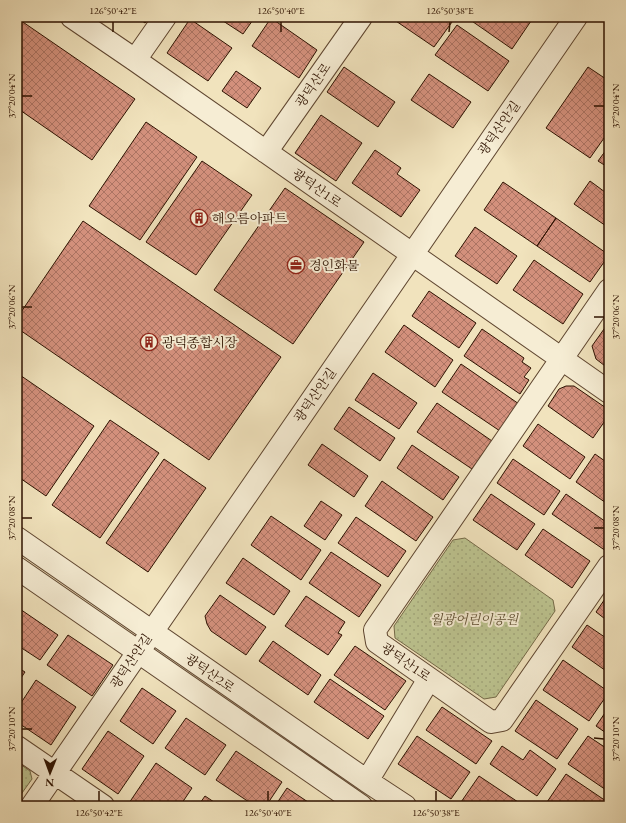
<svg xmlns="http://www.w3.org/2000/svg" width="626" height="823" font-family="'EB Garamond','Noto Serif KR',serif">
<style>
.green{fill:url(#green-dots);stroke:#756a48}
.building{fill:url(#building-cross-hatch);stroke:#2e1201}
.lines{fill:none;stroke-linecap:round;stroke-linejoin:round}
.minor-casing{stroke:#5f4630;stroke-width:24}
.minor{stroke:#f6edd4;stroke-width:22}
.ticks{fill:none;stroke:#2e1201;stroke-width:1.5}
.labels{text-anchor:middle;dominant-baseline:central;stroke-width:4;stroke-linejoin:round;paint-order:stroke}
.street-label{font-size:13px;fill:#2e1201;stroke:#f6edd4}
.poi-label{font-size:13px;fill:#2e1201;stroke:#f6edd4;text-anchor:start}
.park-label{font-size:13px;font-style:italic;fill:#605033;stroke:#f6edd4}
.neatline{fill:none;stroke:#2e1201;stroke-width:1.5}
.ticks-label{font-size:10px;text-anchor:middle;fill:#2e1201}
</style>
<defs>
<pattern id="green-dots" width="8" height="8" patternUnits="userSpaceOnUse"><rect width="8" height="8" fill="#bcc38f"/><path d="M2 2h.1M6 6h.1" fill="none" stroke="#a2a67a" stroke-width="1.8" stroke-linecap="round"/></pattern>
<pattern id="building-cross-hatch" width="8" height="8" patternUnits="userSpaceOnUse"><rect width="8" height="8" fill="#d3907c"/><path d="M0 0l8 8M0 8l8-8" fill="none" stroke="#ac7463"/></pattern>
</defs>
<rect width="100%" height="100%" fill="#f1e3bd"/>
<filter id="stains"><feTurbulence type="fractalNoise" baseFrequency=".005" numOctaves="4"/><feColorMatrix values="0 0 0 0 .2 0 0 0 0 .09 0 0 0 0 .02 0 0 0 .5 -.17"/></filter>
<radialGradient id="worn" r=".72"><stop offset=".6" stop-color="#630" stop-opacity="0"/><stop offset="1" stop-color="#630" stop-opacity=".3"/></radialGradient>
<!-- green -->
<path class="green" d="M465,538L553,600L555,611L496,697L484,699L395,638L394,626L453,540Z
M17,762L30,771L32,779L17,800Z"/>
<!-- building -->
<path class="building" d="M137,17H150L145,23Z
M217,17H255L243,34Z
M390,17H445L452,22L434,47Z
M466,17H525L531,21L512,49Z
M17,18L135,99L92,160L17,108Z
M271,18L317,50L299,78L252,46Z
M190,19L232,48L208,81L167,53Z
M457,25L509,61L488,91L435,55Z
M344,67L395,102L378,127L327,92Z
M588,67L609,81V131L590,158L546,128Z
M236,71L261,88L247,108L222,91Z
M429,74L471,102L453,128L411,100Z
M321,115L362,143L336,181L295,153Z
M146,122L197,157L140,240L89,206Z
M609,146V168L598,161Z
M375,150L401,168L397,174L420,190L401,217L352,183Z
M202,161L252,195L196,275L146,242Z
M590,181L609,195V228L574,204Z
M503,182L556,218L537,246L484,210Z
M285,188L364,242L293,344L214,290Z
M556,218L609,255L590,282L537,246Z
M83,221L281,357L209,460L17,328V318Z
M475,227L517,256L497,284L455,256Z
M534,260L583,294L563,324L513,290Z
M429,291L476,323L459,348L412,316Z
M609,322V369L596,359L592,346Z
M404,325L453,360L435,387L385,352Z
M482,329L524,358L522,362L531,368L524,377L529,380L520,394L464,356Z
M461,364L519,404L500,431L442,392Z
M17,373L94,426L46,496L17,476Z
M373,373L417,403L399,429L355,400Z
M566,386H574L609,410V415L593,438L548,406L559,389Z
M437,403L492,441L472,469L417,432Z
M349,407L395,438L380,461L334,429Z
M110,420L159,453L100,538L52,505Z
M538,424L585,457L570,479L523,446Z
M322,444L368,476L354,497L308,465Z
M412,445L459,477L443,500L397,468Z
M595,454L609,464V505L576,482Z
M164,459L206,488L148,572L106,543Z
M513,459L560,491L544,515L497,483Z
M382,481L433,517L416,541L365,506Z
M491,494L535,524L517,550L473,520Z
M566,494L609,524V546L606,551L552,514Z
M321,501L342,515L325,540L304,526Z
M271,516L321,550L301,580L251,545Z
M356,517L406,551L388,577L338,543Z
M543,529L590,561L572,588L525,555Z
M331,552L381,585L359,617L309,583Z
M243,558L290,591L274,615L226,583Z
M609,593V622L596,612Z
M220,595L266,627L246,655L211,631L207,624L205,616Z
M306,596L345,622L338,633L342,635L328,655L285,626Z
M17,607L58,635L40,660L17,645Z
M587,625L609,640V673L572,647Z
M68,635L113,665L92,696L47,665Z
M273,641L321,675L308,695L259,661Z
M355,646L406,681L385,710L334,675Z
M563,660L609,692L589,721L543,690Z
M17,667L25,672L17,684Z
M330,679L384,716L368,739L314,702Z
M36,680L76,707L51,745L17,722V709Z
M142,688L176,711L153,744L120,721Z
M536,700L578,729L557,759L515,731Z
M442,707L492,741L476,764L426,730Z
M609,707V735L596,726Z
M186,718L226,745L205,775L165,748Z
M108,731L144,756L118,794L82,769Z
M417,736L470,772L451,799L398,764Z
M588,736L609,750V792L568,764Z
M502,746L523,760L530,750L556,769L537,796L490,764Z
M236,751L282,782L266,806H255L216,780Z
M156,763L192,788L180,806H133L129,803Z
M566,774L606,801L602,806H547L545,805Z
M479,776L524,806H461L459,805Z
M287,788L314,806H275Z
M205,796L220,806H198Z
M71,801L78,806H68Z"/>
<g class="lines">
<defs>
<path id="minor" d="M72,17L135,60L609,392
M135,60L165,17
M266,152L361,17
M609,290L375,630L377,642L491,722L502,720L609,566
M17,538L367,781L405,806
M17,568L361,806
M17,747L103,806
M367,781L429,679
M32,806L576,17"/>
</defs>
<!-- minor casing -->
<use href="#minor" class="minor-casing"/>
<!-- minor -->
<use href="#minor" class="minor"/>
</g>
<!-- ticks -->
<path class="ticks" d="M113,32V22M281,32V22M449,32L450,22M22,96H32M594,106H604M22,307H32M594,317H604M22,518H32M594,528H604M22,729H32M594,738L604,739M99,801V791M268,801V791M436,801V791"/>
<!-- icons -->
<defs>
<symbol id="building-ring" viewBox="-11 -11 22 22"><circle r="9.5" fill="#f6edd4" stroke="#8f2418" stroke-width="1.5"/><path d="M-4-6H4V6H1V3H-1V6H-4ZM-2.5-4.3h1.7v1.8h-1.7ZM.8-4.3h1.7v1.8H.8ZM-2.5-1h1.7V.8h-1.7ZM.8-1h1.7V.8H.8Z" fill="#8f2418"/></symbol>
<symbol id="office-ring" viewBox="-11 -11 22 22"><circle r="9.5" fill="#f6edd4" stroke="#8f2418" stroke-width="1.5"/><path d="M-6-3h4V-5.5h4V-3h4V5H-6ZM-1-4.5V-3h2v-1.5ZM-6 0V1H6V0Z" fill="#8f2418"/></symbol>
</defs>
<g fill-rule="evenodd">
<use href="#building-ring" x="189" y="208" width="20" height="20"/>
<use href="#office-ring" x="286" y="255" width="20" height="20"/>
<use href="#building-ring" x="139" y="332" width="20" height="20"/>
</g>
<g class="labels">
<!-- street labels -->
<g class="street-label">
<text transform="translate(313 85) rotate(-55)">광덕산로</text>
<text transform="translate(499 128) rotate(-55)">광덕산안길</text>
<text transform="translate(317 188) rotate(35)">광덕산1로</text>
<text transform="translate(315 395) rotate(-55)">광덕산안길</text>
<text transform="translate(131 661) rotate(-56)">광덕산안길</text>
<text transform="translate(406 662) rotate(35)">광덕산1로</text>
<text transform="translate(210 673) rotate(35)">광덕산2로</text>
</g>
<!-- poi labels -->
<g class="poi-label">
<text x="212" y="218">해오름아파트</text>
<text x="309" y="265">경인화물</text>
<text x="162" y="342">광덕종합시장</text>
</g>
<!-- park labels -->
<g class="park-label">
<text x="474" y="619">월광어린이공원</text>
</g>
</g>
<!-- margin -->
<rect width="626" height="823" fill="none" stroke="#f1e3bd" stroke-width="44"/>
<!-- north arrow -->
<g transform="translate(50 773) rotate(181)" stroke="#f6edd4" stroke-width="3" paint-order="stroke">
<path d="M0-3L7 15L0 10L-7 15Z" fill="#2e1201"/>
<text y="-6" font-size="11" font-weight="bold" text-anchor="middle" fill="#2e1201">N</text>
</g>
<rect x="22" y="22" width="582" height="779" class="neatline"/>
<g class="ticks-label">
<text x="113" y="14">126°50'42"E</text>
<text x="281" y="14">126°50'40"E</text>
<text x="450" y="14">126°50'38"E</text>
<text transform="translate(11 96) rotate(-90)" y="4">37°20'04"N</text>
<text transform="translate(615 106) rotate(-90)" y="4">37°20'04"N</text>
<text transform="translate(11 307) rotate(-90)" y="4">37°20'06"N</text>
<text transform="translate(615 317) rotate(-90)" y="4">37°20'06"N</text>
<text transform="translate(11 518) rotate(-90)" y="4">37°20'08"N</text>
<text transform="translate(615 528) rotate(-90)" y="4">37°20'08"N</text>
<text transform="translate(11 729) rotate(-90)" y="4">37°20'10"N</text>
<text transform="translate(615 739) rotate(-90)" y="4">37°20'10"N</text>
<text x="99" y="816">126°50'42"E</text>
<text x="268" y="816">126°50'40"E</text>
<text x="436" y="816">126°50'38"E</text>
</g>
<rect width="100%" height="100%" filter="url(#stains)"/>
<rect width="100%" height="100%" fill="url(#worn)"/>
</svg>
